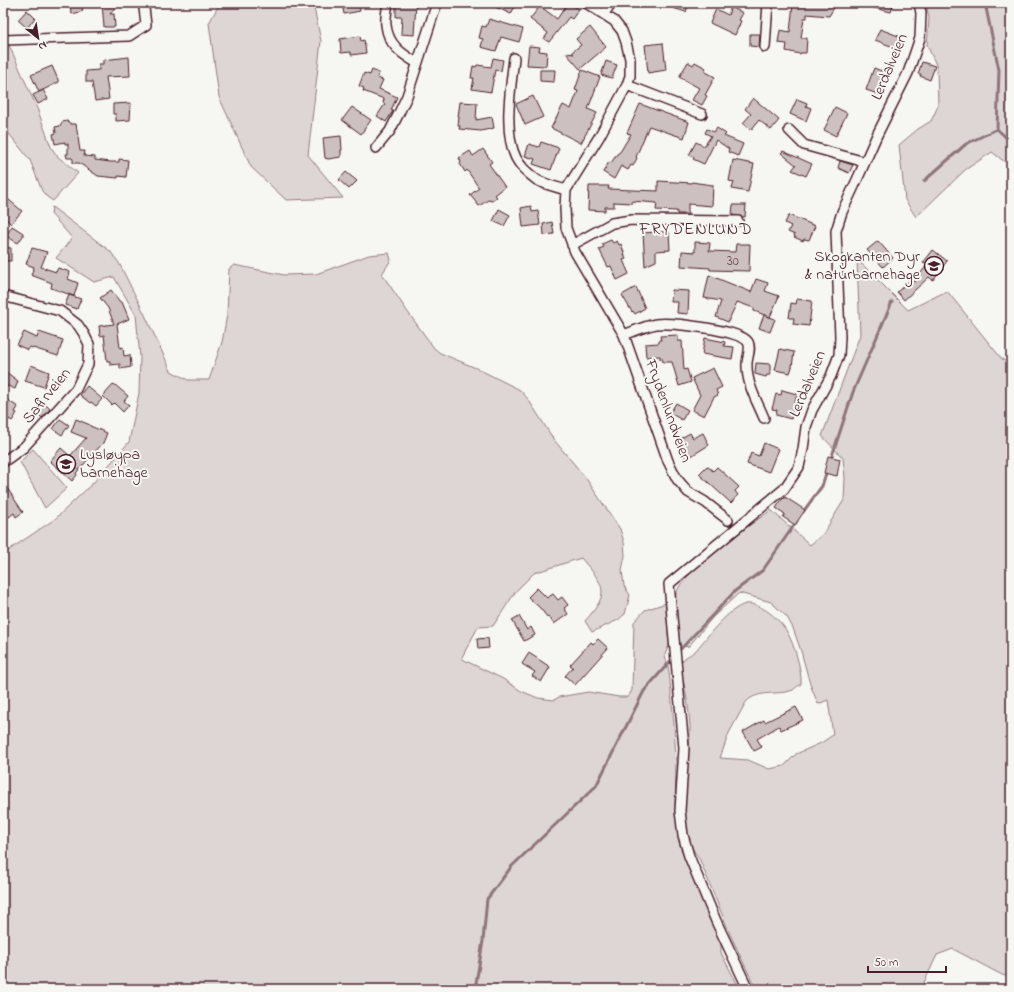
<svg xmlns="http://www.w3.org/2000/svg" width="1014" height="992" font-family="'Indie Flower',sans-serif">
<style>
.green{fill:#ddd6d5;stroke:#947a80}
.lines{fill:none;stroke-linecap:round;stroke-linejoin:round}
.stream{stroke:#8e747a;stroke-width:3}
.building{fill:#ccc1c0;stroke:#4a1f2b}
.street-casing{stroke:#4a1f2b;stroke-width:12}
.street{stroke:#f6f6f2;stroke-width:9}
.labels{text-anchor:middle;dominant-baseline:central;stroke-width:4;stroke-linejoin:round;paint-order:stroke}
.number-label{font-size:14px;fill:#6a4850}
.street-label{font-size:16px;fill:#4a1f2b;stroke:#f6f6f2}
.poi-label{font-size:16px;fill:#4a1f2b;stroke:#f6f6f2;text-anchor:end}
.neighbourhood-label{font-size:17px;letter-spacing:1px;fill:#4a1f2b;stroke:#f6f6f2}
</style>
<rect width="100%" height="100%" fill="#f6f6f2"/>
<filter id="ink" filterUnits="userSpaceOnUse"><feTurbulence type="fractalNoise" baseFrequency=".025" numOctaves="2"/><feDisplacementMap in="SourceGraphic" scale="8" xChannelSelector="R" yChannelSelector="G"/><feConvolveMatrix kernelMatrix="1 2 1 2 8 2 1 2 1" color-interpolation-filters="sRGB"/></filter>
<g filter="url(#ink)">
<!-- green -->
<path class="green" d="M220,3H313L321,41L308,155L343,198L286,200L251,167L219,97L209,23Z
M926,3H1005L1006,4L1011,3V167L992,152L965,170L916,217L905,200L899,145L918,129L931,121L938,106L937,67L927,45L929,18Z
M5,45H9L37,108L51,147L57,156L78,173L53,201L47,197L42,191L30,160L6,130L4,126L7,108L3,102V46Z
M52,207L110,251L119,263L145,315L171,371L188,380H209L222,342L227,315L229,269L234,265L284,275L316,274L369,255L389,253L391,260L382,274L407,311L434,348L440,353L476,368L520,390L528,399L554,440L585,477L620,529L624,542L625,556L622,570L624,586L630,595L625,614L618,620L592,632L585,621C611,592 605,586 581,558L534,573L516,591L493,626L478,627L462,657L464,660L503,679L521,691L538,698L554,700L559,697L588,692L619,697H628L632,690L634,622L645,610L666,603L669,645L665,655L669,671L674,724L676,761L675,809L679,842L721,943V952L723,957L740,989H3V554L55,519L94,482L129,442L139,393L140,357L136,315L114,277L94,282L56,258L72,238L51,214Z
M857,259L908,310L947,291L1001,358L1011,366V717C1007,726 1004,732 1011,741V977L1002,975L953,949L937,955L921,989H756L730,934L699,858C673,830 691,762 690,726C689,707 685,687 680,668C681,656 690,657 697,649C708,636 729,608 746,604C760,602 781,620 787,632C794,644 802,670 801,684C798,686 795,688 793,690C777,696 759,689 746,702L729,733L720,758L748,760L769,769L784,766L796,754L821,743L833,735L828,700L818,704L810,684L801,651L793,628L787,617L771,602L739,593L713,617L689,646L682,647L679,643C680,627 672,609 676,594C680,573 752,524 771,510L810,545L823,534L844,500L845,478L843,458L822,436L860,335Z
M33,449L67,488L45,508L20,462Z"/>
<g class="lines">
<!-- stream -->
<path class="stream" d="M997,129L1011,142
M924,181L966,144L997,129L999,70L985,3
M831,459L853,392L892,302
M803,512L822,486L827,470
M677,653L735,591L763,570L797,521
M475,989L483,941L487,899L512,866L596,786L644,691L674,657"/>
</g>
<!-- building -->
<path class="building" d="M73,3H81L83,11L72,14L69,4Z
M102,3H119L110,14H114L115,27H104Z
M342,3H359L360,11L344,14Z
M396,3H416L414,35L401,34L402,17H396Z
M487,3H515L513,5L515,6L511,14Z
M568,3L579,9L572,19L569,17L549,42L544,39L548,33L530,19L540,6L557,19Z
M664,3H689L686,12L663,5Z
M798,3H837L829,16L807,14V18H804L801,38H807L806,53H800V54L786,51L787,44L778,43L780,30L790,32L793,4H798Z
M866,3H894L891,12L866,6Z
M731,7L743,13L739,20L741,21L735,35L710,23L716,9L728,15Z
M27,10L35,18L27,28L18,20Z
M489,19L523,29L519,42L501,37L496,51L481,47L483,39L479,38L482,26L486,27Z
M590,27L606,47L580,69L566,53L574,54L572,52L581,45L576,39Z
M880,29L901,37L896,48L875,40Z
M750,34H760L759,47L750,46Z
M360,36L361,41L364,40L366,53L351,55V52L341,53L340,39Z
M663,43L666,70L648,73L645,45Z
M529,46L540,47L539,51L547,52L546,66L527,65Z
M129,57L130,76L106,77L109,99L95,101L92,82H86V71L99,70V64H103V60Z
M493,58L503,60L501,71L495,70L491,92L472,89L474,78H471L473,66L476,67L477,65L491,67Z
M606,61L617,65L612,78L601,75Z
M688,62L693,65L695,62L706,68L704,71L715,77L705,95L707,96L702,105L692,100L699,88L679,77Z
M922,62L935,66L930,80L920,76L921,74H918Z
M52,66L59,82L39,92L31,75Z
M874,68L889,74L881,95L866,90Z
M372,70L379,73L377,78L383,80L379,89L397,97L391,110L393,111L386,122L377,116L385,104L383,103L384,99L363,91L364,88L359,86L364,73L370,75Z
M540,70H555L554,82L540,81Z
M582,70L600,77L588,109L597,113L581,143L551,128L563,105L571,109L578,91L575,90Z
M43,90L48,99L38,104L33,95Z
M533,96L543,117L525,125L516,104Z
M753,98L779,120L771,130L759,120L751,130L743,123L751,114L745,109Z
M797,99L807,103L806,106L811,108L806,121L790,114Z
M460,102L477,103L476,120L492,117L494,128L481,131L459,129L460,126H458L459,117H458Z
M131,103L130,120L116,121V114H113V104Z
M640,104L689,122L684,138L649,126L636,157L637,158L633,166L631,165L628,170L621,166L614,179L603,172L609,162L611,163L617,154L620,152L631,134L627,133Z
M352,107L371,120L361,134L342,120Z
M835,107L847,113L836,136L824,130Z
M67,121L71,124H76L80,151H85L84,156L95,157V160L111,162H119V159L128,160L126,177L118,176V178L98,176L79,163H73V159L72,158H67L66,154H68V144H65V142L55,144L53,134L56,133L55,127L60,126L62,122Z
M717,128L726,134L724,136L743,144L738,156L728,152L729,149L716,140L704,164L693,159L694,157L689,155L696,142L704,146L711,136L705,133L707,129L714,132Z
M341,136L342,150H341V157L328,159L325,158L323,138Z
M541,142L559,148L551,170L533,164L535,159L525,156L529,144L539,147Z
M483,149L492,162L489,164L505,187L495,195L497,197L492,201L488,200L479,206L470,195L479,188L467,170L465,172L460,164L461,162L459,158L470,151L473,156Z
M783,151L812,164L806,176L792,170L796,165L781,153Z
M733,160L754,164L748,192L732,189L734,182L729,181Z
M840,161L853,165L849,173L838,168Z
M346,172L357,181L349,189L339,180Z
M658,181L692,183V182L698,183L713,185L712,206L688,204V214H677V211L656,210L657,203L632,201V203L614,202V207H605V211L588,210L589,186H609L608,189L658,191Z
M3,195L22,211L11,224L3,216Z
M733,205H746L745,217L732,215Z
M531,206L532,212L538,211L540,225L523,227L521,208Z
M499,209L510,215L504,226L493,221Z
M789,215L815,226L809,240L804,239L803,241L794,237L795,235L788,232L791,226L785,223Z
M552,222L554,234L544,235L543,224Z
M12,226L23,233V236L18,243L6,236Z
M656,232H669L670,250L656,251V261L645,266L643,233Z
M611,240L613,243L617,241L619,245L621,244L625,255H624L626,259L623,260L629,274L617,280L611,266L608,267L599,249L604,247L602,244Z
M878,241L893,258L883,267L867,250Z
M695,242L710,243L709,251L735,252L736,244H750L749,271L710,270V268L681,266L682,251L695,252Z
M3,247L11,248V261H3Z
M32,248L47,252L41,267L56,272L58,268L70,272L68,279L78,283L74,296L51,288L52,283L31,275L34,267L26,264Z
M933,250L947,261L933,280L929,277L904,300L897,292L911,279L914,282L927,265L923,263Z
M709,275L751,292L756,279L768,283L765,291L779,296L770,317L754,311V308L737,302L728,322L716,317L721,301L704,298Z
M636,287L645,308L635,314L633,311L632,312L622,295Z
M111,290L120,302H122L129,319L117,324L120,348L123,347L124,356L130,355L131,367L120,369V364L110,365V361H107L104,335L100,336L99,326L114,324L108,308L100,298Z
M672,290L689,291L688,314L677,313L678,302H671Z
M69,295L81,299L77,309L65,305Z
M797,299L812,301L809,326L793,324L794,318H789L791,303L796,304Z
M764,315L775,319L770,332L759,328Z
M24,332L37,338L39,332L63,340L58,356L30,347L28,350L17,345Z
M678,335V341H682L684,370L687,369L691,382L679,386L672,362H663L662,358L660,359V356L646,357L645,344L659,343V340H661L660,336Z
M705,338L725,342L724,346L734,347L732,359L702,354Z
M780,349L794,352L792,367L790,373L775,370Z
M756,363L770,364V375H767L766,377L755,374Z
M31,365L49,372L44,387L25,381Z
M713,368L722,387L716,390L718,395L714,397L704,416L692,410L700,395L692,378Z
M6,372L18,381L15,389L3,384Z
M114,384L128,396L124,401L129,405L123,412L114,403L112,405L103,396Z
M87,386L102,399L96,406L91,402L90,403L80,395Z
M782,390L797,394L791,419L776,415L777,410L772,409L776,394L781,395Z
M6,399L18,407L15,412L17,413L12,421L9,419L3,429V403Z
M44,403L50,409L42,418L36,412Z
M676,403L688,410L682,420L670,413Z
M60,419L69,425L62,435L53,429Z
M76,419L90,425V426L107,433L103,443L76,473L77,475L72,481L50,461L61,448L70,456L86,438L71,432Z
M690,433L693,438L703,433L709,445L688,458H685L678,446L681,444L678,440Z
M764,443L778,449L769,472L747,464L751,453L759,456Z
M828,456L840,459L837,476L824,473Z
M707,466L713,471L717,467L739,487L735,491L738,495L731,503L699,474Z
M3,482L23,512L16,517L14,513L9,517L3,507Z
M785,497L805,510L795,525L783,517L785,514L776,508L783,498L784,499Z
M537,588L547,598L553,594L558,600L562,597L568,605L564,608L568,614L554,624L549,617L548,618L540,608L528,597Z
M519,616L527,630L531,627L535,635L524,641L512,620Z
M488,638L489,648L478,649L477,639Z
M598,639L608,648L575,685L565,676L573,667L570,665L591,642L593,644Z
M529,653L550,667L541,682L532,676L535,672L522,664Z
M796,707L803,720L781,730L779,726L757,739L762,747L754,751L743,732L764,720L765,722Z"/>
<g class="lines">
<defs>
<path id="street" d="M388,3C387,10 385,19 386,25C388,45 402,54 417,63
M586,3L614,21L622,31L626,42L630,59V76L627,85L599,137L566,190L565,208L566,228L575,252L624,335L668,461L677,479L688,492L705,502L728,520
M604,14L611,3
M3,40L129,36L146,25L144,8L145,3
M765,47L768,3
M514,58C511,86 503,132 516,158C520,166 530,175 537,180C546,185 557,187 566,190
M627,85L702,114
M789,130L804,145L865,162
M376,148L390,131L399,113L407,96L437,3
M572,245L612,223L631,220L738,221
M3,296L60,311L78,325L84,334L89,344L88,364L76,389L24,447L3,462
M624,335C634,331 645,326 656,324C670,322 741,330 748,342C752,349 746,359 747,366C747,385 757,401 764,418
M748,989L716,921L689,856L683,835L680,811L684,748L669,584L784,489L799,467L803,449L806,427L812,410L831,376L839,355L840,337L836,231L842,212L857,180L877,135L908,73L920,38L921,13L919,3"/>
</defs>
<!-- street casing -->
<use href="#street" class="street-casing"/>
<!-- street -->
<use href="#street" class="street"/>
</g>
</g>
<!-- icons -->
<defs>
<symbol id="school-ring" viewBox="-11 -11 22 22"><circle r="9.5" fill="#f6f6f2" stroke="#4a1f2b" stroke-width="1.5"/><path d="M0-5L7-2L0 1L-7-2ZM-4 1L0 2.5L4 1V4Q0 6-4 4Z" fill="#4a1f2b"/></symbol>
</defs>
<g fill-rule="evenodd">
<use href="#school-ring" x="923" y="255" width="22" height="22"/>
<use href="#school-ring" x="55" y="453" width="22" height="22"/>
</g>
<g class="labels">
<!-- number labels -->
<g class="number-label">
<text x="733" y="261">30</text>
</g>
<!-- street labels -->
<g class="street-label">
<text transform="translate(890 67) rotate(-67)">Lerdalveien</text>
<text transform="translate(808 384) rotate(-67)">Lerdalveien</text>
<text transform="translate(47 396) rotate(-51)">Safirveien</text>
<text transform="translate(668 411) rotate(70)">Frydenlundveien</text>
</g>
<!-- poi labels -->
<g class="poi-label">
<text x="920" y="257">Skogkanten Dyr<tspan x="920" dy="18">&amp; naturbarnehage</tspan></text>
<text x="80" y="455" text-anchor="start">Lysløypa<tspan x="80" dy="18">barnehage</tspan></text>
</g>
<!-- neighbourhood labels -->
<g class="neighbourhood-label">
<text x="696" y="229">FRYDENLUND</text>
</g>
</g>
<!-- margin -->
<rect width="1014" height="992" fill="none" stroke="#f6f6f2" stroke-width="16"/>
<rect x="8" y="8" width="998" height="976" fill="none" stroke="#4a1f2b" stroke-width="1.5" filter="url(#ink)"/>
<!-- north arrow -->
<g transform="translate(38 38) rotate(150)" stroke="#f6f6f2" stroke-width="3" paint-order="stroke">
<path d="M0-3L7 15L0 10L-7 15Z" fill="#4a1f2b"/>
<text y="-6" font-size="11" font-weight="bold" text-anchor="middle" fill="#4a1f2b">N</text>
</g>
<!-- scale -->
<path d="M868 966v6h78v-6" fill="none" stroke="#4a1f2b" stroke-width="2"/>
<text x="874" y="966" font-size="12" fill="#4a1f2b" stroke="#f6f6f2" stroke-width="3" paint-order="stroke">50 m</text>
</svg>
